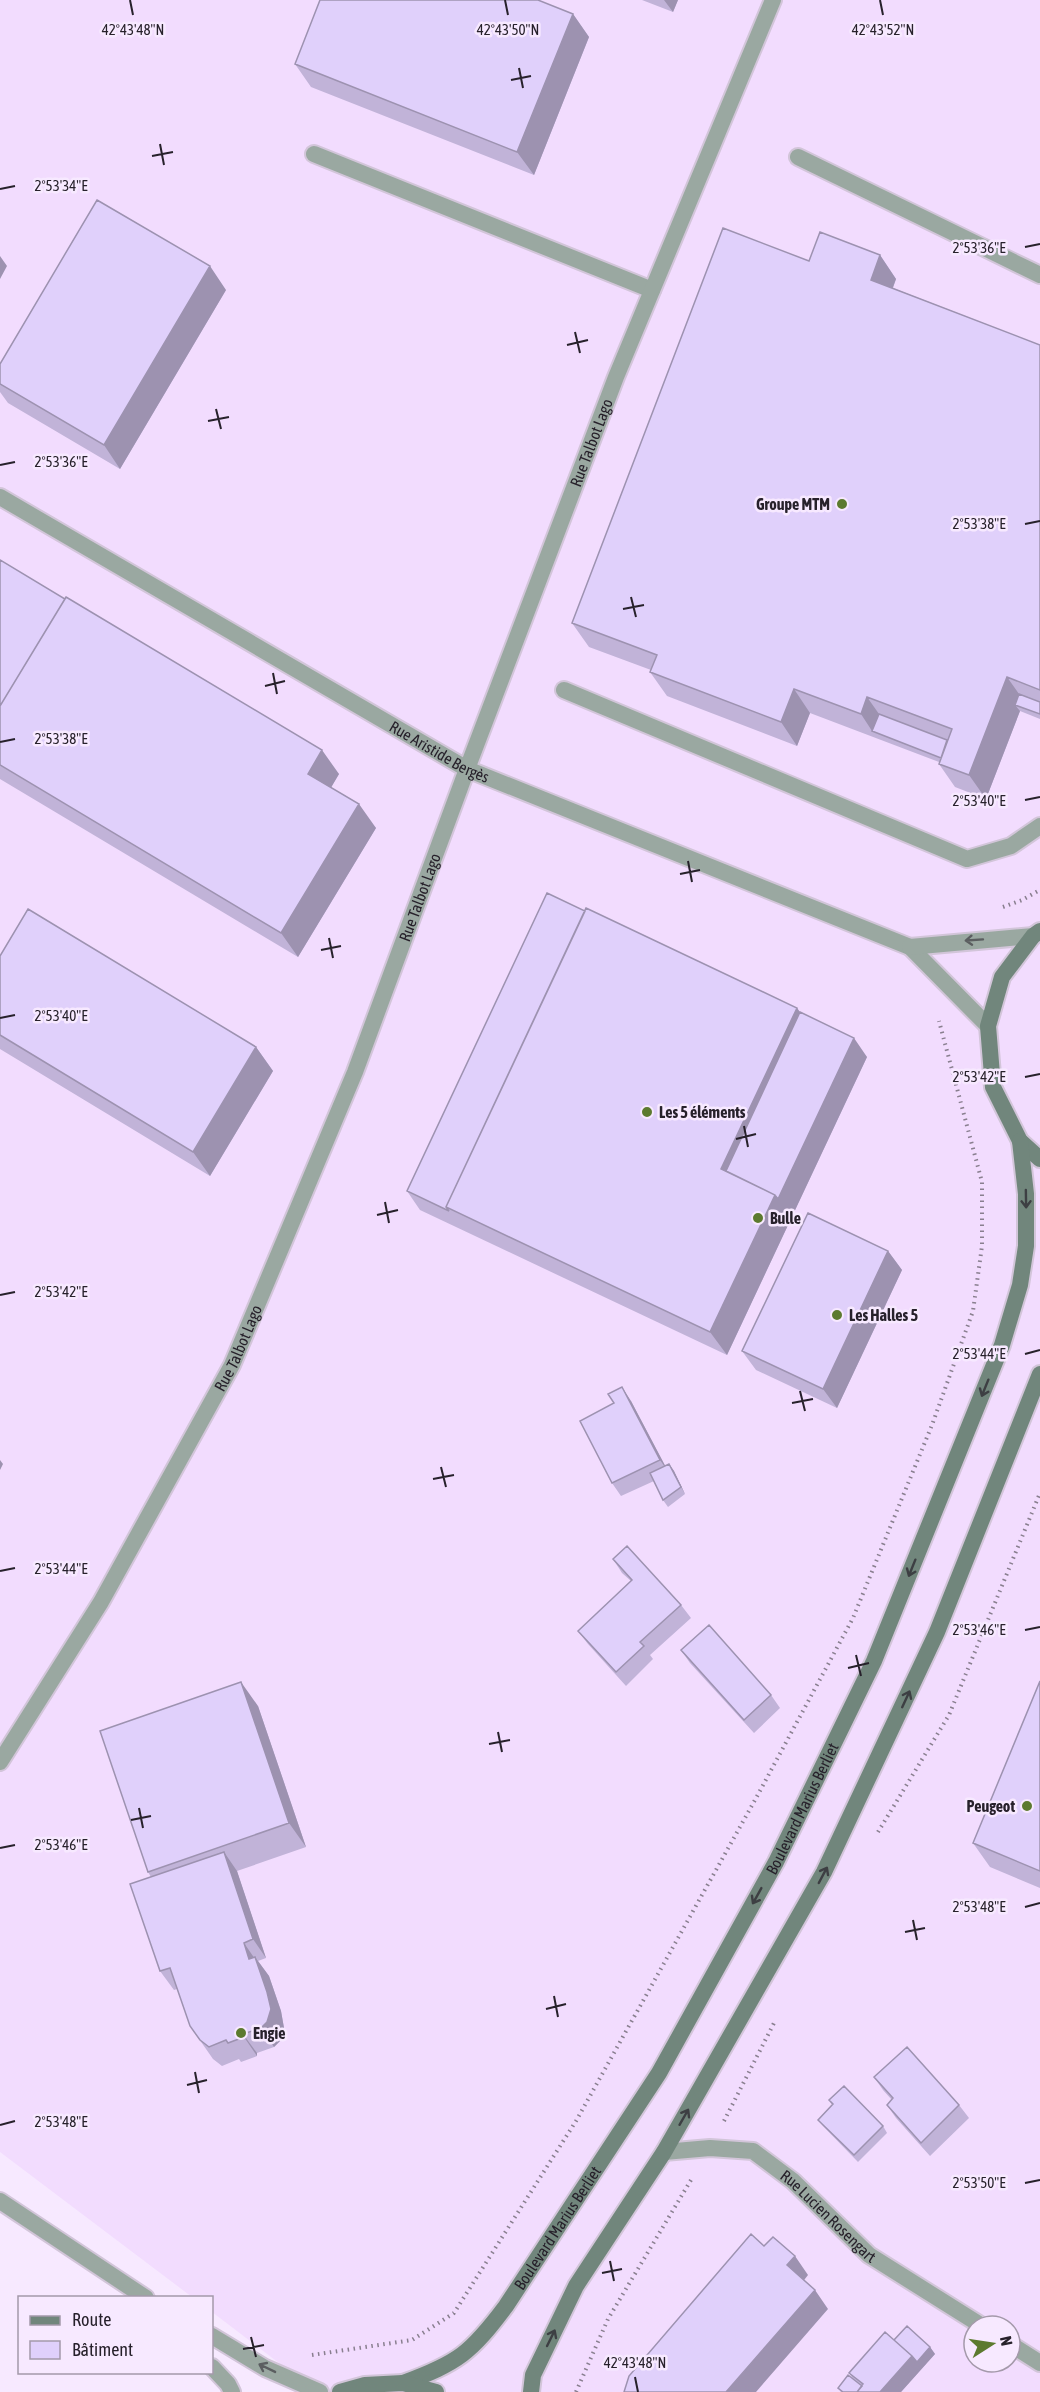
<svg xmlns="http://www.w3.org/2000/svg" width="1040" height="2392" font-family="'Asap Condensed',sans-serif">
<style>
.built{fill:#f2dcfe;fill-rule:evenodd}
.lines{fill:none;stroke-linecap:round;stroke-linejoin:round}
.service-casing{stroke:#d2c5d9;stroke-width:20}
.minor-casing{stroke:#d2c5d9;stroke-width:20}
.tertiary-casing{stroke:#d2c5d9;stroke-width:20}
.secondary-casing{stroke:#d2c5d9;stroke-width:20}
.path{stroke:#897f8f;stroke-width:4;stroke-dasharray:1.5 4.5;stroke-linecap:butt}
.service{stroke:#9aa8a1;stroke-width:16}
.minor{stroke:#9aa8a1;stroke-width:16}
.tertiary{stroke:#9aa8a1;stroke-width:16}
.secondary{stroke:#71867c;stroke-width:16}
.wall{fill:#c1b3d8}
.shaded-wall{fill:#9d92b0}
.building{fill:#e0d0fb;stroke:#9d92b0;stroke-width:1.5}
.oneway{stroke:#5b5e60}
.oneway2{stroke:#3d3f43}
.ticks{fill:none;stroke:#27212b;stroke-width:2}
.poi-dot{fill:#5c7a2f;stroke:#f7e9ff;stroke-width:2}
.labels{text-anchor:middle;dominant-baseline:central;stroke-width:5;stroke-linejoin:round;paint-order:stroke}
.street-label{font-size:16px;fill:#27212b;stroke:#f7e9ff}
.poi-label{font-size:16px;font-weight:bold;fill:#27212b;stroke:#f7e9ff;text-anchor:start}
.ticks-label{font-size:15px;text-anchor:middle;fill:#27212b;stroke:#f7e9ff;stroke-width:5;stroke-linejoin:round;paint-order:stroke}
</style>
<rect width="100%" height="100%" fill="#f7e9ff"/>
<!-- built -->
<path class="built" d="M0,0H1040V2392H317L212,2312V2298L192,2297L0,2152ZM974,2326H1010V2362H974Z"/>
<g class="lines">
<defs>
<path id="service" d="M314,154L652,290
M798,157L1040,275
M564,690L967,859L1011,846L1040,826"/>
<g id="minor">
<path id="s1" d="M0,497L467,769L910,947L988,1026"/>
<path d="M910,947L1033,936"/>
<path id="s2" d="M0,1762L101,1602L232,1365L355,1072L467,769L616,377L773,0"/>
<path id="s3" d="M664,2152L710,2148L753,2151L793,2181L869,2255L982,2326"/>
<path d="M1010,2344L1040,2363"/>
</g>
<path id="tertiary" d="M0,2201L146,2298
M212,2336L265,2368L320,2392
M212,2367L228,2384L232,2392"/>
<g id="secondary">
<path d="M1040,931L1033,936L1002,977L988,1026L993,1087L1020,1141L1040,1159"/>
<path id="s4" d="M403,2383C458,2363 471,2353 506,2306L659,2073L776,1862L874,1661L1002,1345L1020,1285L1026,1246V1194L1020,1141"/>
<path d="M340,2392L365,2385L403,2383L436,2392"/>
<path d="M531,2392L533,2375L576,2286L664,2152L824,1872L937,1632L1040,1374"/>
</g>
</defs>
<!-- service casing -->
<use href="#service" class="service-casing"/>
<!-- minor casing -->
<use href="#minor" class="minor-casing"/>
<!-- tertiary casing -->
<use href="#tertiary" class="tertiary-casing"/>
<!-- secondary casing -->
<use href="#secondary" class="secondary-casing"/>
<!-- path -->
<path class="path" d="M1003,907L1022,900L1040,890
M878,1832L949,1715L1040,1493
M724,2121L774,2023
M312,2355L412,2340L454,2313L576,2121L755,1800L853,1618L932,1425L973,1311L982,1246V1182L939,1021
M576,2392L608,2319L691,2180"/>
<!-- service -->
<use href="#service" class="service"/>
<!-- minor -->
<use href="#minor" class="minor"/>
<!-- tertiary -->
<use href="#tertiary" class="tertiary"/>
<!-- secondary -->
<use href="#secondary" class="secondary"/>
</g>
<!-- wall -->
<path class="wall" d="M642,0H678L673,12Z
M573,14L589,37L534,175L311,87L295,64Z
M880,255L896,279L893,288L1040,345V719L1020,711L986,799L955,787L939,764V762L810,713L797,746L667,696L650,672L651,670L589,647L572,623L809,261Z
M226,290L120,469L8,403L0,392V364Z
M0,560L339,774L331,787L376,828L298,957L0,779Z
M0,956L256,1047L273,1071L210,1176L0,1049Z
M797,1008L800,1012L867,1057L727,1355L420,1210L407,1191Z
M888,1251L902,1270L837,1408L756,1370L742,1351Z
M631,1401L665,1466L669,1464L674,1471L685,1494L668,1507L663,1500L654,1481L621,1496L612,1483Z
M613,1559L681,1605L691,1618L650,1655L653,1659L626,1686L588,1644L578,1631L631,1581L622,1573Z
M681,1650L771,1695L780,1708L754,1733L690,1663Z
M1040,1681V1888L990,1867L973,1843Z
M258,1706L306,1847L237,1871L266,1958L258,1961L269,1976L281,2011L284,2028L280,2041L274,2047L257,2053V2056L241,2062L239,2059L222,2066L213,2059L190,2026L177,1989L174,1990L160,1971L151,1877L148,1872Z
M874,2077L959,2105L969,2118L930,2156L896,2118L887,2105L892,2100L883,2090Z
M829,2100L883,2126L887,2133L858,2162L823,2126L818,2120L832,2105Z
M894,2340L930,2347L935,2354L901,2392H841L838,2388L853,2379L849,2373Z"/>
<!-- shaded-wall -->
<path class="shaded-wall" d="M664,0H678L673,12Z
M573,14L589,37L534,175L517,152Z
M880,255L896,279L887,303L871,280Z
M0,256L7,266L0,279Z
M210,266L226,290L120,469L104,445Z
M1007,677L1024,701L1015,705L1020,711L986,799L969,775Z
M794,689L810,713L797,746L781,722Z
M867,697L884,721L872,731L861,714Z
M322,750L339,774L325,798L308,774Z
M359,804L376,828L298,957L281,933Z
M797,1008L813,1031L743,1182L721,1169Z
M854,1038L867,1057L727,1355L710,1332L775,1195Z
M256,1047L273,1071L210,1176L193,1152Z
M888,1251L902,1270L837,1408L823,1389Z
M622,1387L631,1401L669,1473L660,1460Z
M0,1460L3,1464L0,1470Z
M669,1464L674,1471L685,1494L681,1487Z
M241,1682L258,1706L306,1847L289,1823Z
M224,1852L237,1871L266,1958L253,1939Z
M244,1943L257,1962L249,1959Z
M255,1957L269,1976L281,2011L284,2028L280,2041L274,2047L261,2028Z
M243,2034L257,2053V2056L244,2037Z
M795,2256L808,2275L801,2284L787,2265Z
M815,2290L828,2309L756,2392H726Z
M930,2347L935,2354L901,2392H880L912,2356Z"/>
<!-- building -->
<path class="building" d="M320,0H538L573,14L517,152L295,64Z
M97,200L210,266L104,445L0,384V364Z
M723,228L809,261L820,232L880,255L871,280L1040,345V690L1007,677L969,775L939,764L952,729L867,697L861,714L794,689L781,722L650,672L657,655L572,623Z
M0,560L65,599L0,706Z
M66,597L322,750L308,774L359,804L281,933L0,765V706Z
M1019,694L1040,702V714L1015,705Z
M879,714L947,740L941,758L872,731Z
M547,893L585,911L446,1207L449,1211L407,1191Z
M586,908L797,1008L721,1169L775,1195L710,1332L446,1207Z
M28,909L256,1047L193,1152L0,1035V956Z
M800,1012L854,1038L778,1199L775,1195L726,1171Z
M808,1213L888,1251L823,1389L742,1351Z
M622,1387L660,1460L612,1483L580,1421L614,1403L608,1394Z
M669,1464L681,1487L663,1500L650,1473Z
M627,1546L681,1605L640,1642L644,1646L616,1672L578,1631L632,1580L613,1559Z
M709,1625L771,1695L744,1720L681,1650Z
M1040,1681V1871L973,1843Z
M241,1682L289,1823L148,1872L100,1731Z
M224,1852L253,1939L244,1943L249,1959L255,1957L267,1992L271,2009L267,2022L261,2028L243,2034L244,2037L228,2043L226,2040L209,2047L200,2040L190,2026L170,1968L160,1971L130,1884Z
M907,2047L959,2105L921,2143L887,2105L893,2098L874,2077Z
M844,2086L883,2126L854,2155L818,2120L833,2104L829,2100Z
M751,2234L764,2246L773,2237L795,2256L787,2265L815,2290L726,2392H624L629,2376Z
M907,2326L930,2347L917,2362L912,2356L894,2340Z
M885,2332L912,2356L880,2392H857L863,2384L849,2373Z
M848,2375L862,2386L857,2392H843L838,2388Z"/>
<!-- one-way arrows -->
<defs><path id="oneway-shaft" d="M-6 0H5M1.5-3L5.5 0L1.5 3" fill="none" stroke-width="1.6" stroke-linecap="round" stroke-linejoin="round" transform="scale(1.5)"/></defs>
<g class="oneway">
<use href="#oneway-shaft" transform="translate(974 940) rotate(176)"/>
<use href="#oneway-shaft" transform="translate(267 2368) rotate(-154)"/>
</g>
<g class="oneway2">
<use href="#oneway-shaft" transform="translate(1026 1199) rotate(89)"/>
<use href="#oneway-shaft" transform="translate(985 1388) rotate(112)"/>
<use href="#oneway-shaft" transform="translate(912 1568) rotate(112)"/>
<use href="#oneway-shaft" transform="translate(906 1699) rotate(-65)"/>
<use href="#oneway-shaft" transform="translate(823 1875) rotate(-62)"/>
<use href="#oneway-shaft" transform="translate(757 1896) rotate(119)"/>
<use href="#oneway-shaft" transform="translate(684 2117) rotate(-60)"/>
<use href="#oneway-shaft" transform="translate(551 2338) rotate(-64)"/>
</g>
<!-- ticks -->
<path class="ticks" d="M130,0L133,15M505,0L508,15M880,0L883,15M519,68L523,88M511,80L531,76M160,144L164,165M152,156L173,152M0,189L15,186M1025,247L1040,244M575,332L580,353M567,345L588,340M216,409L221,429M208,421L229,417M0,465L15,462M1025,524L1040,521M631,597L636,617M623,609L644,605M273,673L277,694M265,686L285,681M0,742L15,739M1025,800L1040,797M688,861L692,882M680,874L700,870M329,938L333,958M321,950L341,946M0,1018L15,1015M1025,1077L1040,1074M744,1126L748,1147M736,1139L756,1134M385,1202L389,1223M377,1215L398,1210M0,1295L15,1292M1025,1354L1040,1350M800,1391L805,1411M792,1403L813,1399M441,1467L446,1487M433,1479L454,1475M0,1571L15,1568M1025,1630L1040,1627M856,1655L861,1676M848,1668L869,1663M498,1732L502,1752M489,1744L510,1740M139,1808L143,1828M131,1820L151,1816M0,1848L15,1845M1025,1907L1040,1903M913,1920L917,1940M905,1932L925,1928M554,1996L558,2017M546,2009L566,2004M195,2072L199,2093M187,2085L207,2080M0,2125L15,2121M1025,2183L1040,2180M610,2261L614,2281M602,2273L622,2269M251,2337L256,2357M243,2349L264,2345M635,2377L638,2392"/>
<!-- markers -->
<g class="poi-dot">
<circle cx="842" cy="504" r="6"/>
<circle cx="647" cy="1112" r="6"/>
<circle cx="758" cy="1218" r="6"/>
<circle cx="837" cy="1315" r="6"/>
<circle cx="1027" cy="1806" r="6"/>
<circle cx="241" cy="2033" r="6"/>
</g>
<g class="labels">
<!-- street labels -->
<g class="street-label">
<text stroke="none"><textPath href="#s2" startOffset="1450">Rue Talbot Lago</textPath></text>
<text stroke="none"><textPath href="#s1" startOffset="508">Rue Aristide Bergès</textPath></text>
<text stroke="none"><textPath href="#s2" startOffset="964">Rue Talbot Lago</textPath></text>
<text stroke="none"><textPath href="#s2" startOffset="478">Rue Talbot Lago</textPath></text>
<text stroke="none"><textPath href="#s4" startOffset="711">Boulevard Marius Berliet</textPath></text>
<text stroke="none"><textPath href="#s3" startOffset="189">Rue Lucien Rosengart</textPath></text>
<text stroke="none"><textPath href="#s4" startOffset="225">Boulevard Marius Berliet</textPath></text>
</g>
<!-- poi labels -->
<g class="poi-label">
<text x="830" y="504" text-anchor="end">Groupe MTM</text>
<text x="659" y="1112">Les 5 éléments</text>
<text x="770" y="1218">Bulle</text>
<text x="849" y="1315">Les Halles 5</text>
<text x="1015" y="1806" text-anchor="end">Peugeot</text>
<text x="253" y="2033">Engie</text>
</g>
</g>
<g class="ticks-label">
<text x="133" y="35">42°43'48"N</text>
<text x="508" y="35">42°43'50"N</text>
<text x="883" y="35">42°43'52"N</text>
<text x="61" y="191">2°53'34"E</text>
<text x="979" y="253">2°53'36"E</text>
<text x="61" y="467">2°53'36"E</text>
<text x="979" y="529">2°53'38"E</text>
<text x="61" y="744">2°53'38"E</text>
<text x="979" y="806">2°53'40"E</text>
<text x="61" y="1021">2°53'40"E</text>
<text x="979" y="1082">2°53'42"E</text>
<text x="61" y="1297">2°53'42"E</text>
<text x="979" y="1359">2°53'44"E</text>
<text x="61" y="1574">2°53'44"E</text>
<text x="979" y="1635">2°53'46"E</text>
<text x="61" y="1850">2°53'46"E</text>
<text x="979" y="1912">2°53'48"E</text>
<text x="61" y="2127">2°53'48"E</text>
<text x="979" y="2188">2°53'50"E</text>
<text x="635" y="2368">42°43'48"N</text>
</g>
<!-- legend -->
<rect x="18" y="2296" width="195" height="78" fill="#f7e9ff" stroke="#a499aa" stroke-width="1.5"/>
<rect x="30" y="2316" width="30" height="9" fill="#71867c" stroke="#a499aa" stroke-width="1.5"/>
<text x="72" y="2326" font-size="18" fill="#27212b">Route</text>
<rect x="30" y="2341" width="30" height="18" fill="#e0d0fb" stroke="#a499aa" stroke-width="1.5"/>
<text x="72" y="2356" font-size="18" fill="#27212b">Bâtiment</text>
<!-- north arrow -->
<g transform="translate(992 2344) rotate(78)"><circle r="28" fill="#f7e9ff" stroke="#a499aa" stroke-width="1.5"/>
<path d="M0-4.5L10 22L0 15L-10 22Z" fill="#5c7a2f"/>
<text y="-9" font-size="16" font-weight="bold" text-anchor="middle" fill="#27212b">N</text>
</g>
</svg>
